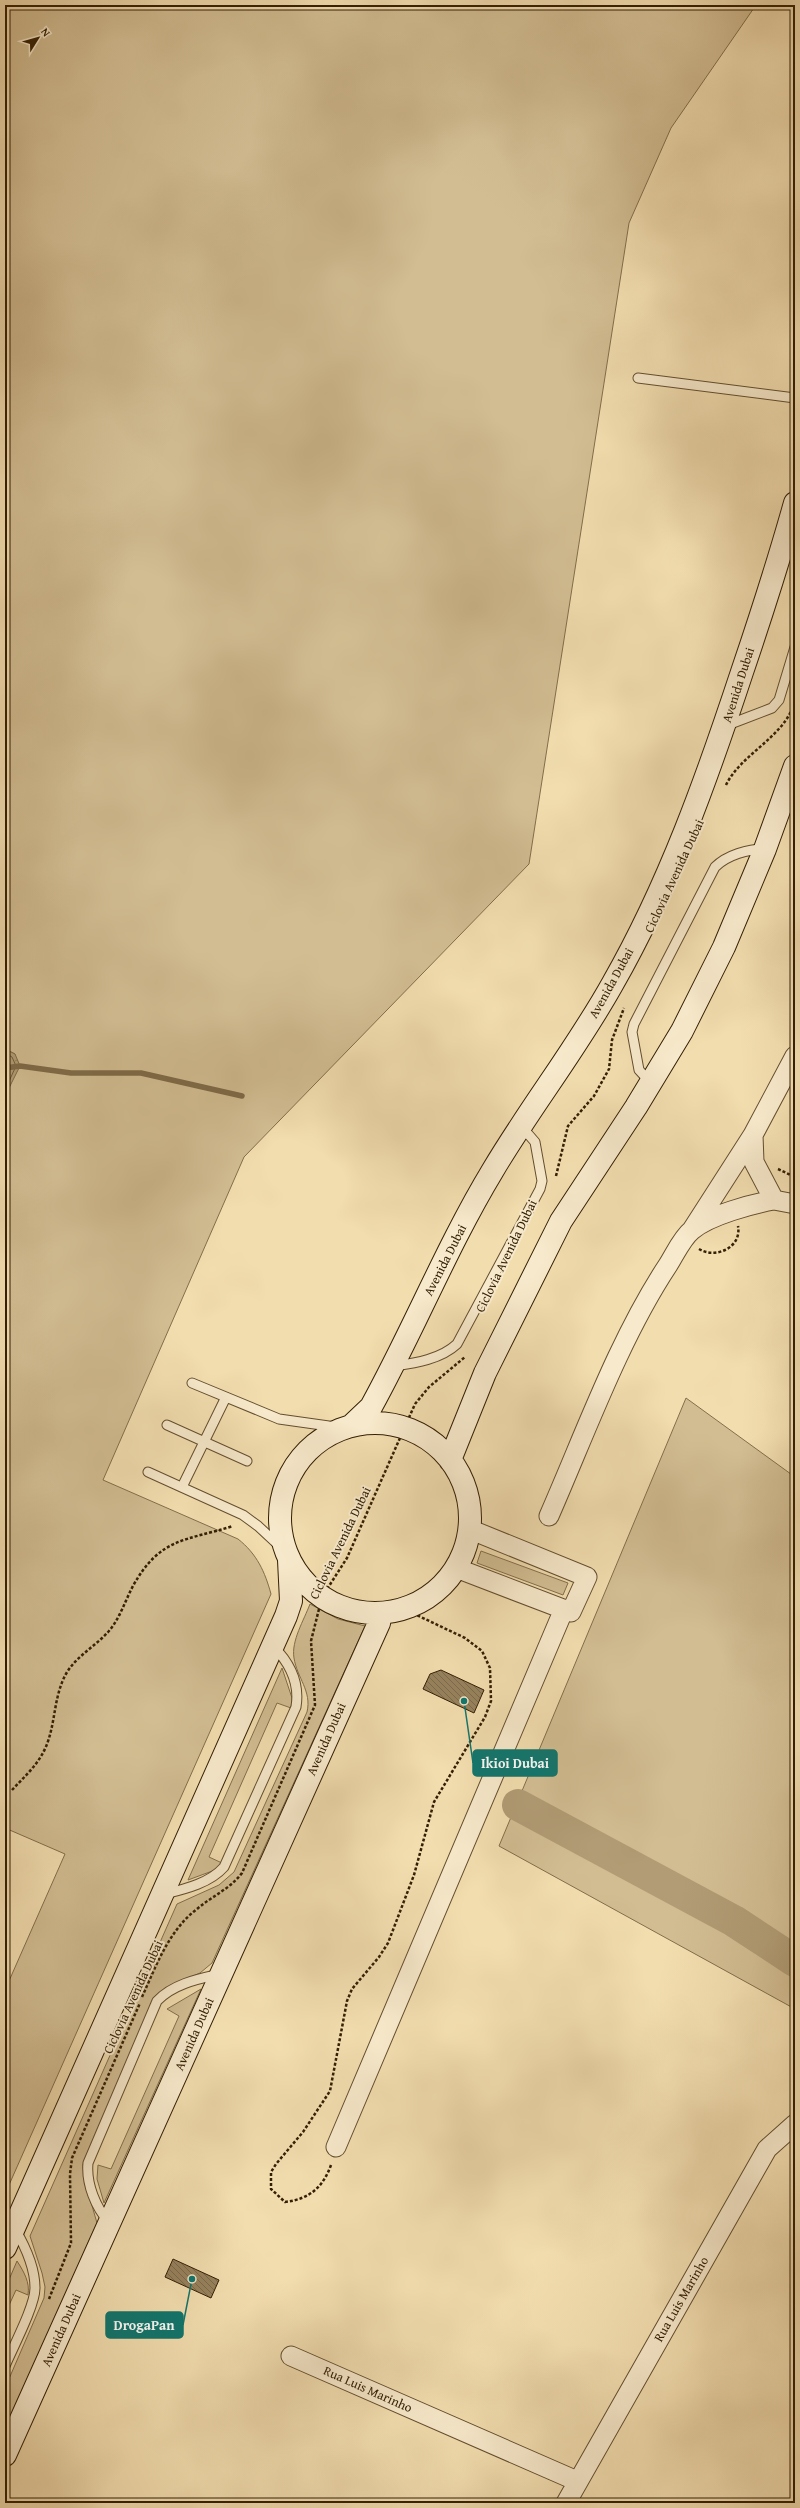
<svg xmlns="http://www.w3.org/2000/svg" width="800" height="2508" font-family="'Gentium Book Plus',serif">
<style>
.green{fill:#d2bd92;stroke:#826e4b}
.water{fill:url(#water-ripples);stroke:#7f6a48}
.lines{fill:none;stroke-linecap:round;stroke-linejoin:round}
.shore{stroke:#725e3c;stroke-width:1}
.stream{stroke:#7f6a48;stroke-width:5.5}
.river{stroke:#b19c75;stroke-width:32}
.building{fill:url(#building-back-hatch);stroke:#331f04}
.lane-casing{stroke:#634e2f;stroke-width:11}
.street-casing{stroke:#634e2f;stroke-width:21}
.secondary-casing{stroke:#331f04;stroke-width:24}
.path{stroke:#331f04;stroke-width:2.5;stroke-dasharray:3 2;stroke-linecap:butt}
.lane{stroke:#f7e9cb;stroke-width:9}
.street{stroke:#f7e9cb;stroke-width:19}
.secondary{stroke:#f7e9cb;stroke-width:22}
.labels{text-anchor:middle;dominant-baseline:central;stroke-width:4;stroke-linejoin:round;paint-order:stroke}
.street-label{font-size:13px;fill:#331f04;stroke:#f7e9cb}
.leader{fill:none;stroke:#0f766e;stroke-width:1.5}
.callout-dot{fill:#0f766e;stroke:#f7e9cb;stroke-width:1.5}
.callout{fill:#0f766e;stroke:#0f766e;stroke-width:1.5}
.callout-label{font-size:14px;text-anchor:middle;font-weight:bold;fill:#fff}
</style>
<defs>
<pattern id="water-ripples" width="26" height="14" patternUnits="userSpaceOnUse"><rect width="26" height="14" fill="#b19c75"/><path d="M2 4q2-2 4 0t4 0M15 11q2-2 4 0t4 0" fill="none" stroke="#917f5e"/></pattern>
<pattern id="building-back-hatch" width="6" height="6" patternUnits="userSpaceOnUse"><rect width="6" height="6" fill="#96825d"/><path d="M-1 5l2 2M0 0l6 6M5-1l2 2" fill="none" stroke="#7b6a4b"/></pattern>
</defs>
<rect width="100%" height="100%" fill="#f2ddaf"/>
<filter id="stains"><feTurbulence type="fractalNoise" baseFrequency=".005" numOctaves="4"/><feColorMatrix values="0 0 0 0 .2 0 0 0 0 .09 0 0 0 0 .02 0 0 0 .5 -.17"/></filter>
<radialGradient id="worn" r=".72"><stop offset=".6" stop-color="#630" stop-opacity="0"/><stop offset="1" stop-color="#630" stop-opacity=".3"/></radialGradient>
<!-- green -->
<path class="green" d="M5,5H756L671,128L629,223L529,864L244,1157L103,1480L238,1539C257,1554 265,1572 271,1594L5,2194V1990L65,1854L5,1828V1096L8,1093L15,1054L5,1049Z
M686,1398L795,1477V2009L499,1846Z
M481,1551L568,1583L563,1595L477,1563Z
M310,1604L338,1619L365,1626L212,1963L200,1973L172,1985L155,1998L83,2164L84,2178L97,2223L5,2431V2388L44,2298L45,2287L42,2273L30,2236L177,1904L219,1885L234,1872L307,1712C312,1691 297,1678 294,1658C291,1641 304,1620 310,1604Z
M282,1668L292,1698L291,1708L277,1703L209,1857L222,1863L215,1870L188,1880Z
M201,1989L104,2203L97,2179L98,2165L111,2169L179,2016L167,2009Z
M17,2261C24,2272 30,2282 28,2295L16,2290L5,2314V2289Z"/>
<!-- water -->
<path class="water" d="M5,1049L15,1054L20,1066L5,1096Z"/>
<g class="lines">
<!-- shore -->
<path class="shore" d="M5,1053L12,1057L16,1066L5,1090"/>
<!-- stream -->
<path class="stream" d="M5,1068L20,1066L71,1073H141L242,1096"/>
<!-- river -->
<path class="river" d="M518,1805L734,1921L795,1961"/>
</g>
<!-- building -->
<path class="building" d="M441,1670L484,1690L474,1713L423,1689L430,1674Z
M173,2259L219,2280L211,2298L165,2277Z"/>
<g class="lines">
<defs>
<path id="lane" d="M638,378L795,398
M725,726L772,708L779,700L795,647
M651,1083L639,1070L632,1032L634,1024L715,867C727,855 748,849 765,849
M395,1366C416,1363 441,1359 457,1344L540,1189L542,1181L535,1142L522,1127
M192,1383L279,1419L343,1428
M167,1425L247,1461
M148,1472L243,1515L258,1526L287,1553
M182,1487L226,1397
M165,1894C185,1889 210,1883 224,1867L296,1707C300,1683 289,1662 273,1646
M109,2222C96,2208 86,2184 88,2163L157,2001C173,1984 198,1979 220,1974
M5,2366C13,2347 35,2306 35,2288C35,2267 25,2246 15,2229"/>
<path id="street" d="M774,1200L795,1204
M692,1230L753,1135
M549,1516C585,1434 619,1339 668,1265C675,1254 682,1238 692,1230C710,1215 752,1204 774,1200L754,1162L753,1135L795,1056
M456,1568L571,1612L587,1577L469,1529
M336,2147L564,1609
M291,2356L577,2481
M566,2503L767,2149L795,2124"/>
<path id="secondary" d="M280 1518a95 95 0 1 1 190 0a95 95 0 1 1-190 0Z
M352,1425L371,1407C414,1329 447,1246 493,1170C531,1106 577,1048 613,983C669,885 707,778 742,672C761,616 779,560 795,503
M450,1460L485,1373L561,1221L636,1107L682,1031L724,947L765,849L795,766
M5,2248L286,1616L291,1601L289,1560
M5,2455L379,1623L381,1613"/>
</defs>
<!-- lane casing -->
<use href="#lane" class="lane-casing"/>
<!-- street casing -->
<use href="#street" class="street-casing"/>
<!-- secondary casing -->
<use href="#secondary" class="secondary-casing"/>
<!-- path -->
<path class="path" d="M726,785C741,754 783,738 794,704
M778,1169L795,1177
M556,1176L568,1126L594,1096L609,1069L612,1040L624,1008
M699,1249C715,1259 742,1248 738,1226
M12,1790C25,1776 40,1763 47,1744C55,1723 54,1701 63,1680C72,1658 94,1648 109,1631C120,1618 125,1601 133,1586C160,1537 186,1541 233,1526
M142,1997C156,1966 169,1930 197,1909C212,1896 230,1889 242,1873L315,1705L311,1641L322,1597L347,1558L415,1404L429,1387L465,1357
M331,2165C323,2187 310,2199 285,2202L271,2189V2172L276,2164L303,2132L330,2091L347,2001L352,1989L379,1957L388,1943L414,1875L434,1802L485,1717L491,1701L490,1668L482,1651L465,1638L404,1609
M49,2299L71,2243L70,2174L72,2158L140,2003"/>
<!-- lane -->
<use href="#lane" class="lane"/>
<!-- street -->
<use href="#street" class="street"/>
<!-- secondary -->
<use href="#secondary" class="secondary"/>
</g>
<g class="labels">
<!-- street labels -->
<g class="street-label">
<text transform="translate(738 685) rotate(-72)">Avenida Dubai</text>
<text transform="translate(674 876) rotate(-65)">Ciclovia Avenida Dubai</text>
<text transform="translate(611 983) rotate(-61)">Avenida Dubai</text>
<text transform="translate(506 1256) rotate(-64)">Ciclovia Avenida Dubai</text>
<text transform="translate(445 1260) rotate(-63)">Avenida Dubai</text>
<text transform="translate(340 1543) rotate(-64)">Ciclovia Avenida Dubai</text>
<text transform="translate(326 1739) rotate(-66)">Avenida Dubai</text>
<text transform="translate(133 1997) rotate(-65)">Ciclovia Avenida Dubai</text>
<text transform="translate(194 2034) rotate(-66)">Avenida Dubai</text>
<text transform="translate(681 2299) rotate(-60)">Rua Luis Marinho</text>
<text transform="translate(61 2330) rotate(-66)">Avenida Dubai</text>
<text transform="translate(368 2389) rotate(24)">Rua Luis Marinho</text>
</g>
</g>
<!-- callouts -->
<path class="leader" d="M464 1701L473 1763M192 2279L183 2325"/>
<g class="callout-dot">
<circle cx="464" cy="1701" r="4"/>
<circle cx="192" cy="2279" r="4"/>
</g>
<g class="callout">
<rect x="473" y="1750" width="84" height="26" rx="4"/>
<rect x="106" y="2312" width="77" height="26" rx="4"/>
</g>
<g class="callout-label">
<text x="515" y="1768">Ikioi Dubai</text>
<text x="144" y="2330">DrogaPan</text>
</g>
<!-- margin -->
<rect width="800" height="2508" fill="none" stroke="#f2ddaf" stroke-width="20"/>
<rect x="6" y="6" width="788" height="2496" fill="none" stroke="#331f04" stroke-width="2"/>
<rect x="10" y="10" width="780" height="2488" fill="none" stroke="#331f04"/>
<!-- north arrow -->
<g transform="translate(38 38) rotate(53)" stroke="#f7e9cb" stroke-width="3" paint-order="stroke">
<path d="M0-3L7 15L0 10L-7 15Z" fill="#331f04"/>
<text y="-6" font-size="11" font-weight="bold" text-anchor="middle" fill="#331f04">N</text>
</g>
<rect width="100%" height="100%" filter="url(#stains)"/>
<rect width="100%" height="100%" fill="url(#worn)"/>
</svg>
